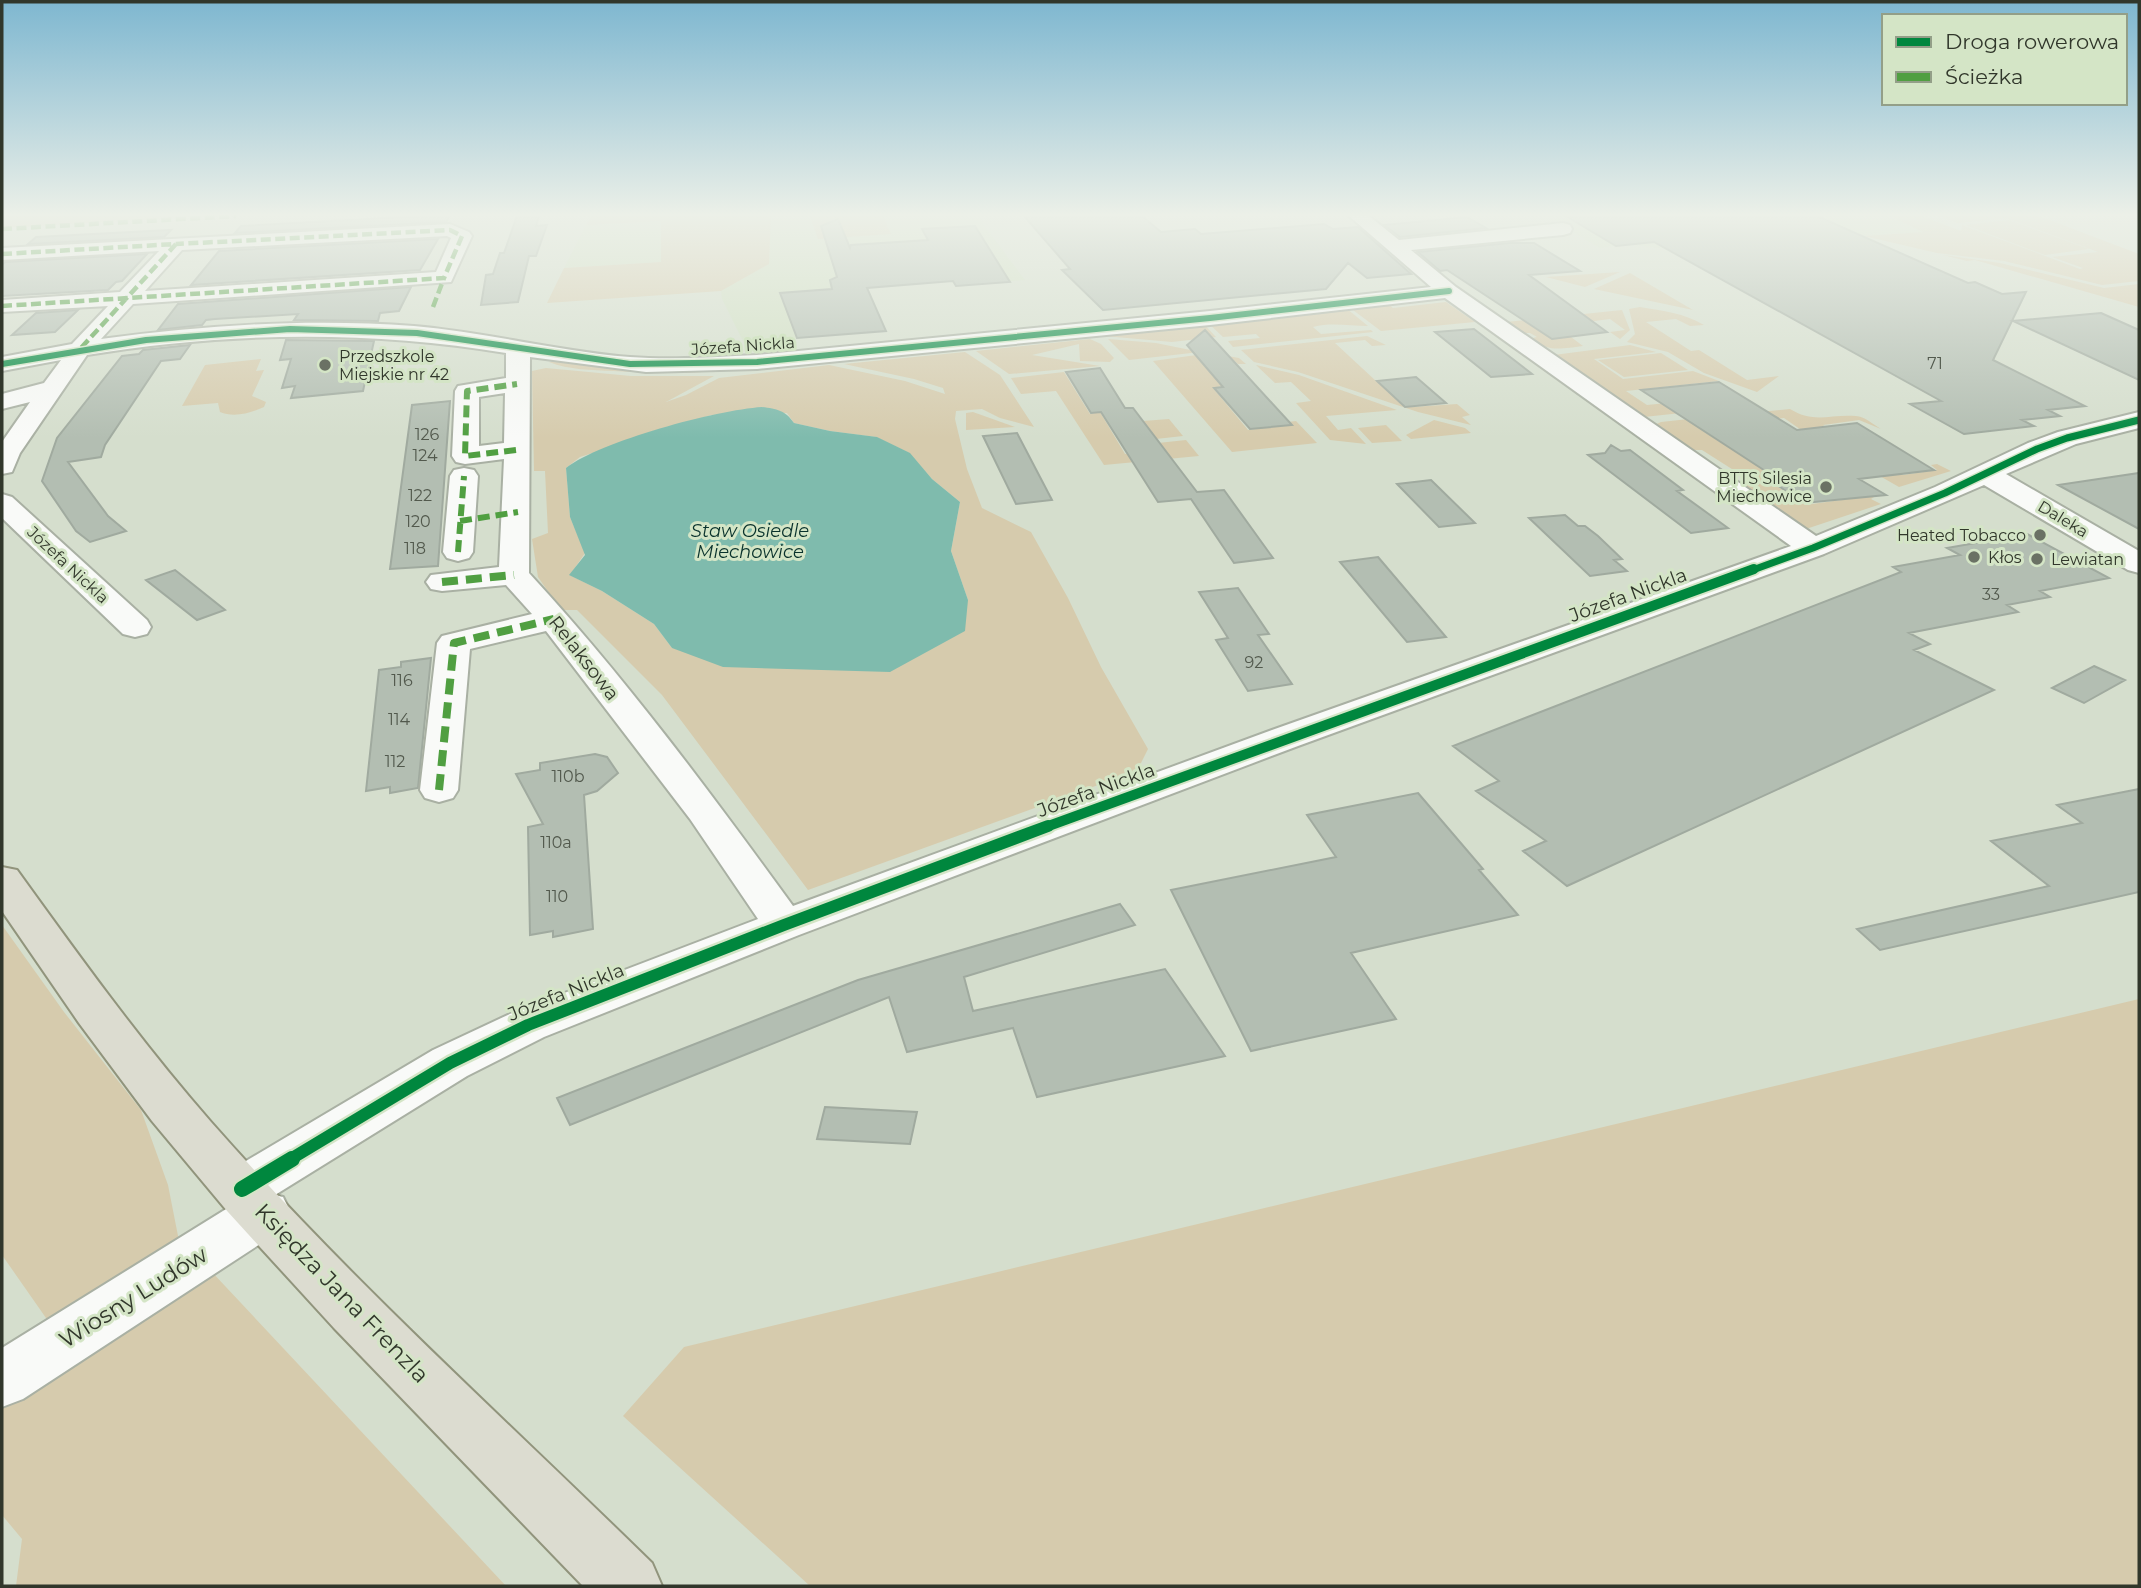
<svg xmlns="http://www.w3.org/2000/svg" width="2141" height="1588" font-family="Montserrat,sans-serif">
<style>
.built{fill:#d0dfc2}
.green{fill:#d6cbad;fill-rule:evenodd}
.water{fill:#7fbbad}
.building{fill:#b3beb2;stroke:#a0aa9f;stroke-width:2}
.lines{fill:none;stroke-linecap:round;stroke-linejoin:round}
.minor-casing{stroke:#a9b0a3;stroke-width:4}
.major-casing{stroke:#91947c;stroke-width:4}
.minor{fill:#f9faf8;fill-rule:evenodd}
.major{fill:#dcdcd0;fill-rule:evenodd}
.quiet-far2{stroke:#509f41;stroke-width:4.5;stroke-dasharray:10 4.5;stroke-linecap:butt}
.quiet-far1{stroke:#509f41;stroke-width:6;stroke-dasharray:12 6;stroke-linecap:butt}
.quiet{stroke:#509f41;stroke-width:8;stroke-dasharray:16 8;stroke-linecap:butt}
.cycleway-far4-casing{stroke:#d4e5c6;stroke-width:9}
.cycleway-far3-casing{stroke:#d4e5c6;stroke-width:10}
.cycleway-far2-casing{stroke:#d4e5c6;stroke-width:14}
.cycleway-far1-casing{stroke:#d4e5c6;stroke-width:17}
.cycleway-casing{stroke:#d4e5c6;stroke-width:20}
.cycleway-far4{stroke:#00873e;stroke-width:6}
.cycleway-far3{stroke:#00873e;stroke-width:7}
.cycleway-far2{stroke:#00873e;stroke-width:10}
.cycleway-far1{stroke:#00873e;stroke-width:12}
.cycleway{stroke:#00873e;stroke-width:16}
.poi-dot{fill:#6a7164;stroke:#d4e5c6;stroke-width:2.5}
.labels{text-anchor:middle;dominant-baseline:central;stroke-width:6;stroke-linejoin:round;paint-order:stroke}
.far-street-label{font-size:16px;fill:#31372b;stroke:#d4e5c6}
.far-poi-label{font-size:16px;fill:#31372b;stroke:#d4e5c6;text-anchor:start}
.number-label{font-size:16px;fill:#52594d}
.far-water-label{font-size:18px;font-style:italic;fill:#09322c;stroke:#d4e5c6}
.street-label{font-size:19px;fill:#31372b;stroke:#d4e5c6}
.near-street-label{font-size:23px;fill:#31372b;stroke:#d4e5c6}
</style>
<rect width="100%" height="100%" fill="#d5decd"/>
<!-- built -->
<path class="built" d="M771,216H977L1025,280L956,286L949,280L854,289L861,306L875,305L886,331L744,343L722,299L721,291L769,264Z
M1545,216H1890L1925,232L1659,248L1626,244L1600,248Z
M661,221V262L564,268L586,225Z"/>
<!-- green -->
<path class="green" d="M2,216H208L2,228Z
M592,216H771L769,264L721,291L547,303L564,268L661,262V221L586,225Z
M810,216H883L891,234L818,239Z
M1890,216H1921L1961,231L1962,225L2080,269L2083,268L2052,257L2098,252L2006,218L1958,223L1939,216H2039L2139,254V281L2102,285L2004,261L1937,253L1864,236L1923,232Z
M2009,220L2089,249L2045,255L1965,225Z
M1943,255L2000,263L2104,288L2139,284V307L1975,260L1967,261Z
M1620,272L1585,287L1546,277Z
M1630,273L1693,310L1594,289Z
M1446,302L1475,322L1381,331L1349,307L1388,304L1393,308Z
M1640,307C1663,311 1684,313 1704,325L1690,326L1676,319L1646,322L1691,351L1699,350L1747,380L1779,376L1757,392L1704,373L1668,352L1627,342L1635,334L1629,309Z
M1346,308L1368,326C1349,326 1331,322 1313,327L1321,334L1371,330L1373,332L1233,347L1228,341L1260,338L1256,334L1223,337L1206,321Z
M1622,310L1630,330L1620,339L1610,332L1625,330L1610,319L1540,328L1571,337L1583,346C1559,349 1551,352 1529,339L1537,337L1530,333H1522L1506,322Z
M1201,321L1216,337L1172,342L1104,336L1101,332L1164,325L1169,330Z
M1367,336L1386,345L1372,346L1365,340L1335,343L1376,381L1382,380L1413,407L1457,404L1470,415L1462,417L1471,425L1418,412L1298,372L1254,362L1241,350Z
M1090,339L1101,344L1114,358L1110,362L1080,361L1079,344L1032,355L1100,366L1009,374L976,351Z
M1108,339L1156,343L1200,352L1129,360Z
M1630,345L1656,352L1594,359L1623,379L1693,371L1719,381L1626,391L1647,405L1667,403L1681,413L1644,417L1554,355Z
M965,352L1000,375L1034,427L1000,418L982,409L956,411L955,419L967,469L982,508L1031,532L1068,598L1101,667L1148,749L1137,771L808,890L662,695L577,610H561L538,577L532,539L548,533L545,471H534L532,371L546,368L631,376H714L666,402L686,395L719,378L829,365L905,381L945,394L943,388L914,379L844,364ZM787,413L794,423L830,431L876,437L909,453L932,479L960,502L951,551L968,600L672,648L654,624L602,591L570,575L585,553L570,517L566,468L580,457L711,415Z
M1211,353L1239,358L1246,364H1238L1231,358L1200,361L1222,386L1213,388L1248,430L1282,426L1280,423L1296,421L1317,443L1232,452L1153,361Z
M1661,353L1688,370L1624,377L1598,360Z
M836,357L843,361C766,369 691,376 613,371C592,370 569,370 549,362L568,360Z
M261,359L256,371L264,370L252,396L266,402L264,407C251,413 234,418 220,412L218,403L182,406L205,365Z
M1256,365L1299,375L1397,410L1326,416L1338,430L1351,428L1366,444L1330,440L1296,403L1311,401L1291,382L1275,383Z
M1064,372L1090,414L1100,412L1125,454L1163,451L1158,443L1186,440L1199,456L1104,465L1056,391L1021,394L1011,378Z
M1790,409C1815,424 1829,414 1856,416C1864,416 1874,425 1881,429L1859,420L1823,425L1903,475L1937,470L1931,465L1937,464L1951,471L1899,487L1864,467L1847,465L1763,477L1805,505L1877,495L1871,499L1881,504L1800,531L1735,484L1746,478L1702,450H1684L1652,426L1661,422L1707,417L1700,429L1723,444L1807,434L1784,418L1761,420L1749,413Z
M973,412L1015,427L966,430V413Z
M1169,419L1183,436L1156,439L1143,421Z
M1434,420L1465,428L1471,433L1411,439L1406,435Z
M1386,425L1402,441L1372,443L1358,428Z
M2,925L64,1012L141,1110L168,1185L180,1246L53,1328L2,1255Z
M2139,999V1586H810L623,1416L684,1347Z
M210,1270L506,1586H16L22,1539L2,1515V1400L136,1313Z"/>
<!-- water -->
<path class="water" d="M762,407C777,409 785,410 794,423L830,431L877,437L910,453L932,479L960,502L951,551L968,600L965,631L890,672L723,667L672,648L654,624L602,591L569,575L585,555L570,517L566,468C601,441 716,410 762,407Z"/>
<!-- building -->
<path class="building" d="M421,216H449L446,222L235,233L241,226Z
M517,216H539L536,226L547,225L536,256H529L518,302L481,305L486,275L493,274L500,253H504Z
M1024,216H1142L1161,232L1195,229L1201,234L1324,224L1333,229L1358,227L1411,274L1367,278L1348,263L1326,289L1103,310L1062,270L1070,269Z
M1566,216H1817L1968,283L1975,282L2002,294L2026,292L1993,360L2085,406L2048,410L2060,416L2022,420L2034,426L1964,434L1910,404L1941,401L1654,242L1616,246Z
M1467,217L1486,228L1400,237L1384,225Z
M838,219L850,248L851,245L928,240L922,229L975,226L1010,282L956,286L953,281L867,288L886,331L797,338L780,293L832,289L830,280L837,277L821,226Z
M171,230L164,237L28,244L36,237Z
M438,239L420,270L191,285L219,251Z
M1510,243H1534L1580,271L1529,275L1607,332L1552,339L1447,270L1440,271L1418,252Z
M147,254L122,281L116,282L108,290L2,296V265L5,262Z
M411,287L399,311L380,313L378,321L294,320L298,314L215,319L206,320L202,325L158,330L178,304Z
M78,310L55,332L12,335L36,313Z
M2101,313L2139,330V380L2013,321Z
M1474,329L1532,374L1491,377L1435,332Z
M1205,330L1292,425L1250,429L1214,388L1223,387L1187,345Z
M286,340L374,341L363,391L291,398L295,386L282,388L291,359L280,360Z
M190,345L180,359L161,361L105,445L101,457L68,462L108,516L126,531L90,542L76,531L42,481L57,438L122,356L139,354L143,350Z
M1100,368L1125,408H1133L1197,492L1224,490L1273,558L1234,563L1191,499L1158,502L1101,412L1091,413L1066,372Z
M1416,377L1446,403L1405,407L1377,381Z
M1719,382L1797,430L1857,423L1934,470L1859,479L1886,495L1804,503L1765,477L1773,476L1641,390Z
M450,401L438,566L390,569L412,405Z
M1017,433L1052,500L1016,504L983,436Z
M1611,445L1621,451L1630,450L1683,490L1677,491L1728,528L1691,533L1588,455L1605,453Z
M2139,473V529L2058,485Z
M1431,480L1475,523L1439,527L1397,484Z
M1565,515L1578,526H1585L1598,536L1622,559L1614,560L1627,571L1590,576L1529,518Z
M2027,534L2109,578L2040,591L2050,597L2007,605L2018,612L1909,633L1930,644L1914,650L1994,690L1567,886L1523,851L1546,841L1476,791L1499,781L1453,746L1901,572L1893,567L1960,555L1947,548Z
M1378,557L1446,637L1407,642L1340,562Z
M175,570L225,610L197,620L146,580Z
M1238,588L1269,634L1258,635L1292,684L1248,691L1216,640L1228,638L1199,592Z
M431,658L418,788L390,793V787L366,791L379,670L401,667V662Z
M2094,666L2125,680L2084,703L2052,688Z
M595,754L607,757L618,773L597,791L584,795L593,929L553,937V931L530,935L528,827L543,824L516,774L540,770V763Z
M2139,789V892L1880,950L1857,929L2049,886L1991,841L2082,823L2057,805Z
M1418,793L1483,869L1479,870L1518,915L1351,953L1396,1019L1251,1051L1171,890L1336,857L1307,815Z
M1120,904L1135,925L964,977L973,1011L1165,969L1225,1056L1037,1097L1013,1028L907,1052L889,997L570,1125L557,1098L858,980Z
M825,1107L917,1112L910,1144L817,1139Z"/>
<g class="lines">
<defs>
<path id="minor" d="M1349,216H1369L1399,240L1563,223L1570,225L1572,229L1570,233L1563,235L1411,250L1456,287L1816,536L1935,487L2028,443L2058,432L2139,412V428L2076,444L2006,474L2139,551V573L2128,570L1984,485L1824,554L1298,746L799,935L544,1037L467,1076L275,1195L283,1197L291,1213L283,1229L23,1399L2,1407V1348L231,1206L224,1204L216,1189L224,1174L433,1050L512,1013L758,919L690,819L546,631L470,649L458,790L453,798L439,802L425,798L420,790L437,643L442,636L532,614L506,585L442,591L431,589L426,582L431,575L499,567L504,459L465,464L456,462L452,456L455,391L458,386L506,378V353C367,330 227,332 87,355L20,453L12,472L2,474V442L30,402L2,409V394L44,383L61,360L2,371V357L72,344L108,306L2,312V300L120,292L159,251L2,260V248L450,224L469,232L472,236L451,282L133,304L101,339C205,325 309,318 414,326C486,332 557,351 630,357C672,360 715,357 757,355L1210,311L1431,287ZM447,236L451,238L436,272L145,291L182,250ZM1445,298L1791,546L1272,730L793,906C710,792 625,677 529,573L530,357L646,372L757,369L1210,325ZM505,393L504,443L479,446V397Z
M464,468L474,470L478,476L473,552L469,558L458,561L447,558L443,552L450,476L454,470Z
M2,494L12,497L147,620L151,627L147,634L135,637L123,634L2,518Z"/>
<path id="major" d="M2,867L17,870C79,956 141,1042 211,1122C348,1278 504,1418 652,1563L662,1586H583L334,1328L228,1212L152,1121L79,1023L2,911Z"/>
</defs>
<!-- minor casing -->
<use href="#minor" class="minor-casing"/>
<!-- major casing -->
<use href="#major" class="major-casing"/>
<!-- minor -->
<use href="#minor" class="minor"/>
<!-- major -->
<use href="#major" class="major"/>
<!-- quiet-far2 -->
<path class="quiet-far2" d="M2,229L236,216
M2,254L176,244L81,348
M2,306L444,278L462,236L450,230L176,244
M433,307L444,278"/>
<!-- quiet-far1 -->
<path class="quiet-far1" d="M516,450L465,456L467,391L517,384
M460,521L518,512
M458,552L464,476"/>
<!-- quiet -->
<path class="quiet" d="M442,582L514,575
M439,790L454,643L554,619"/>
<defs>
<path id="cycleway-far4" d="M2,364L146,340L290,329L417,333L630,364L757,362L1210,318L1449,291"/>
<path id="cycleway-far3" d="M1750,571L1813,548L1945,493L2037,449L2067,438L2139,420"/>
<path id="cycleway-far2" d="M1043,828L1754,569"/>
<path id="cycleway-far1" d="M289,1160L450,1063L528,1025L784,925L1048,826"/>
<path id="cycleway" d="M242,1189L292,1159"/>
</defs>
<!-- cycleway-far4 casing -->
<use href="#cycleway-far4" class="cycleway-far4-casing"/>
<!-- cycleway-far3 casing -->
<use href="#cycleway-far3" class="cycleway-far3-casing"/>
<!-- cycleway-far2 casing -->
<use href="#cycleway-far2" class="cycleway-far2-casing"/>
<!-- cycleway-far1 casing -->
<use href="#cycleway-far1" class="cycleway-far1-casing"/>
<!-- cycleway casing -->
<use href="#cycleway" class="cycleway-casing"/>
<!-- cycleway-far4 -->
<use href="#cycleway-far4" class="cycleway-far4"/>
<!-- cycleway-far3 -->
<use href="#cycleway-far3" class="cycleway-far3"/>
<!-- cycleway-far2 -->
<use href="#cycleway-far2" class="cycleway-far2"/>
<!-- cycleway-far1 -->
<use href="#cycleway-far1" class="cycleway-far1"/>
<!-- cycleway -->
<use href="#cycleway" class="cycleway"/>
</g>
<!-- sky -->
<linearGradient id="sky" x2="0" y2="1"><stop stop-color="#7eb7d0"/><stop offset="0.49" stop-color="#ecf0e8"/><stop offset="1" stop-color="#ecf0e8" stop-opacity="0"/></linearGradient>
<rect width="2141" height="438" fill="url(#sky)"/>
<!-- markers -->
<g class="poi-dot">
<circle cx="325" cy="365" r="7"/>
<circle cx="1826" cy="487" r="7"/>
<circle cx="2040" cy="535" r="7"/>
<circle cx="1974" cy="557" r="7"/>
<circle cx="2037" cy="559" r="7"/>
</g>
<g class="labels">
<!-- far-street labels -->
<g class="far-street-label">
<text transform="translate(743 346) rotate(-4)">Józefa Nickla</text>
<text transform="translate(2063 519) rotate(31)">Daleka</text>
<text transform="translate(68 565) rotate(43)">Józefa Nickla</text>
</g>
<!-- far-poi labels -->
<g class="far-poi-label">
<text x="339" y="356">Przedszkole<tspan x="339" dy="18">Miejskie nr 42</tspan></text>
<text x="1812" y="478" text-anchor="end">BTTS Silesia<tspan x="1812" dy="18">Miechowice</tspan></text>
<text x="2026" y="535" text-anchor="end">Heated Tobacco</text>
<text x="1988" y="557">Kłos</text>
<text x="2051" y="559">Lewiatan</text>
</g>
<!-- number labels -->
<g class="number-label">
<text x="1935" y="363">71</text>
<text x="427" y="434">126</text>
<text x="425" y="455">124</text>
<text x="420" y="495">122</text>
<text x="418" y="521">120</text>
<text x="415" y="548">118</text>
<text x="1991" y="594">33</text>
<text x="1254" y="662">92</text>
<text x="402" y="680">116</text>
<text x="399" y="719">114</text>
<text x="395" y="761">112</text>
<text x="568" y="776">110b</text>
<text x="556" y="842">110a</text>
<text x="557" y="896">110</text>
</g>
<!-- far-water labels -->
<g class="far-water-label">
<text x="750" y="531">Staw Osiedle<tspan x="750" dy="21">Miechowice</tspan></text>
</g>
<!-- street labels -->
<g class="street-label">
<text transform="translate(1628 595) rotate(-20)">Józefa Nickla</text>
<text transform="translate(584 658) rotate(52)">Relaksowa</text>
<text transform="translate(1096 790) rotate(-20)">Józefa Nickla</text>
<text transform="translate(566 992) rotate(-22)">Józefa Nickla</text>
</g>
<!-- near-street labels -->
<g class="near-street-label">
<text transform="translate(342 1293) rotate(46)">Księdza Jana Frenzla</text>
<text transform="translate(133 1297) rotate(-32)">Wiosny Ludów</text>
</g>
</g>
<!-- border -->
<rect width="2141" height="1588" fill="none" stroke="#31372b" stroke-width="7"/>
<!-- legend -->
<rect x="1882" y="14" width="245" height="91" fill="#d4e5c6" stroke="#939f88" stroke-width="2"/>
<rect x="1896" y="37" width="35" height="10" fill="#00873e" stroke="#939f88" stroke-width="2"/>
<text x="1945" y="49" font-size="21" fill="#31372b">Droga rowerowa</text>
<rect x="1896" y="72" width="35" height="10" fill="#509f41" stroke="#939f88" stroke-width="2"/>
<text x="1945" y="84" font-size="21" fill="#31372b">Ścieżka</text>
</svg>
